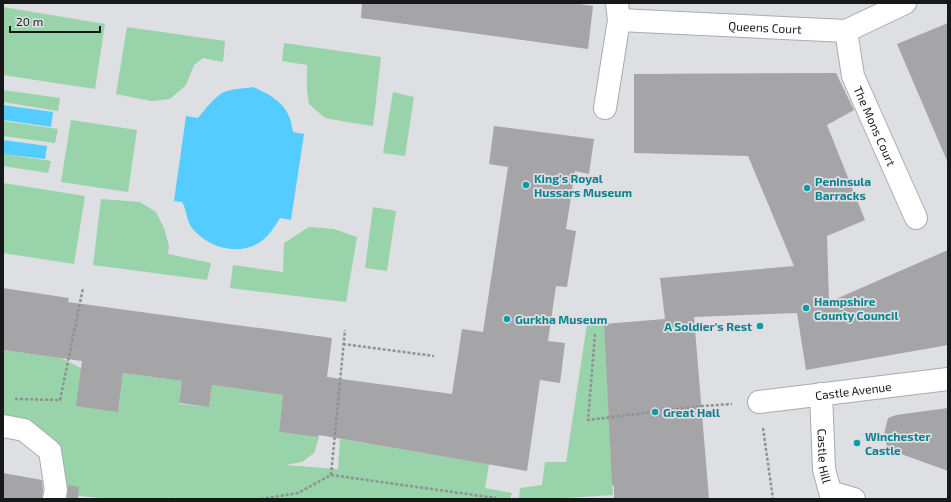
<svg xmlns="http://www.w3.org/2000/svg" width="951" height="502" font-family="'Exo 2',sans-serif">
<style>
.green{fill:#98d3a9}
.water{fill:#5cf}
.building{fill:#a5a4a7}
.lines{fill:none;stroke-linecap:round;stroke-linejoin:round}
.minor-casing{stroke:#a9abad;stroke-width:24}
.path{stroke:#8f9193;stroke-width:2.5;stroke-dasharray:3 2;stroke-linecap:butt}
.minor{stroke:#fff;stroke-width:22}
.culture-dot{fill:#0f9aa8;stroke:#dddfe2;stroke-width:1.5}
.labels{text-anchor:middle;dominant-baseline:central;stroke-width:3.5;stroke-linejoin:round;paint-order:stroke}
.street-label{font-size:12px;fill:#171819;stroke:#dddfe2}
.culture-label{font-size:12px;font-weight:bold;fill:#0d838f;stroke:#dddfe2;text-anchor:start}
</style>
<rect width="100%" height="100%" fill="#dddfe2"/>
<!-- green -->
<path class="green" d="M3,7L105,24L95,89L3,75Z
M127,27L225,41L223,62L203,58L194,65L186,85L170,99L151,101L116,94Z
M284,43L381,57L373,126L347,122L325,118L309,104L307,91V65L282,61Z
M3,90L60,98L58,111L3,102Z
M393,92L414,97L405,156L383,153Z
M71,120L137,130L128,192L61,182Z
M3,121L58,129L55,143L3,136Z
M3,154L51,161L48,173L3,166Z
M3,183L85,196L74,264L3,253Z
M101,199L140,202L156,212L164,228L169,246L168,254L211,263L207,280L93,265Z
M373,207L396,211L387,271L365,268Z
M309,227L334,229L357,237L346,302L230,288L233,265L283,272L284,243Z
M587,324H604L613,495L548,499H519L520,488L542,485L545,462H566Z
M3,350L61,358L81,368L118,412L123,373L182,381L179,404L209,407L212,385L283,395L279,432L319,437L314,453L302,462L285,465L338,469L340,439L489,464L485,488L512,493L510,499H169V497L165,499H110L62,494L57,448L3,420Z"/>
<!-- water -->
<path class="water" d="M253,87C276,97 290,106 293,132L304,134L291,220L280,218C275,226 270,234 263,240C241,257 209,249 192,228C186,220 187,210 182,202L174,201L186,116L198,118C205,109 213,99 222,93C231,88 244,89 253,87Z
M3,105L53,112L51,127L3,120Z
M3,140L47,146L45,159L3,154Z"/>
<!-- building -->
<path class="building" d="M362,3H572L593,6L588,49L361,18Z
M948,23V163L897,44Z
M836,73L854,110L827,125L865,220L827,236L829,302L948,250V345L806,370L797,313L694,317L709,499H614V486L612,485L604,324L665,319L660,278L794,266L748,156L634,153V74Z
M494,126L594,139L589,174L575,171L566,229L576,231L567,287L556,286L548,341L565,343L560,383L540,380L527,471L319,435L318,437L279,432L283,395L212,385L209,407L179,403L182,381L123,373L118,412L76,406L82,361L3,350V288L69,298L68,302L332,338L327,377L452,394L462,329L483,332L508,167L489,164Z
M948,408V471L893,451L887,447L884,434L888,418L896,415Z
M3,473L42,480L43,490L42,499H3Z
M68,485L79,487L78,499H67Z"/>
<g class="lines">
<defs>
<g id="minor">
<path id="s1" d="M619,20L846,31L905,3"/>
<path id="s2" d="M846,31L853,76L916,218"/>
<path d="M605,108L619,20L617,3"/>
<path id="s3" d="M821,394L824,469L830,492L854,499"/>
<path id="s4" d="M759,402L948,379"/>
<path d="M3,426L24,430L50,451L56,490L54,499"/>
</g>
</defs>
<!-- minor casing -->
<use href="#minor" class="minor-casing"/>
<!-- path -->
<path class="path" d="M595,334L588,420L702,406L732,404
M343,344L434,356
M15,399L60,400L83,288
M763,428L773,499
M331,475L345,330
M261,499L298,493L331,475L496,498"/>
<!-- minor -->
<use href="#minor" class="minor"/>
</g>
<!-- markers -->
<g class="culture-dot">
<circle cx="526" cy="185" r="4"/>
<circle cx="807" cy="188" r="4"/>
<circle cx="806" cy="308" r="4"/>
<circle cx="507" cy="319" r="4"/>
<circle cx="760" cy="326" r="4"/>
<circle cx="655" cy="412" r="4"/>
<circle cx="857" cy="443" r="4"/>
</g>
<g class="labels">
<!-- street labels -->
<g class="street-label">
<text stroke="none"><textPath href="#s1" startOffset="146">Queens Court</textPath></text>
<text stroke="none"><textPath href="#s2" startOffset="100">The Mons Court</textPath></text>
<text stroke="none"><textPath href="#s4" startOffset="95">Castle Avenue</textPath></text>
<text stroke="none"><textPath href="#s3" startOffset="62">Castle Hill</textPath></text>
</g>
<!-- culture labels -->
<g class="culture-label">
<text x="534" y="178">King's Royal<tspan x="534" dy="14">Hussars Museum</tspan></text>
<text x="815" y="181">Peninsula<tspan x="815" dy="14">Barracks</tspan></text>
<text x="814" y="301">Hampshire<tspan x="814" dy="14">County Council</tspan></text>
<text x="515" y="319">Gurkha Museum</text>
<text x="752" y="326" text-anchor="end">A Soldier's Rest</text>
<text x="663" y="412">Great Hall</text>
<text x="865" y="436">Winchester<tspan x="865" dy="14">Castle</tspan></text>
</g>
</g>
<!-- border -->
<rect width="951" height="502" fill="none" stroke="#171819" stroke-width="8"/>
<!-- scale -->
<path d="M10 26v6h90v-6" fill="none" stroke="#171819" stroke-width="2"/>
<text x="16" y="26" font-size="12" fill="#171819" stroke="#dddfe2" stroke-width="3" paint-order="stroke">20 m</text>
</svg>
